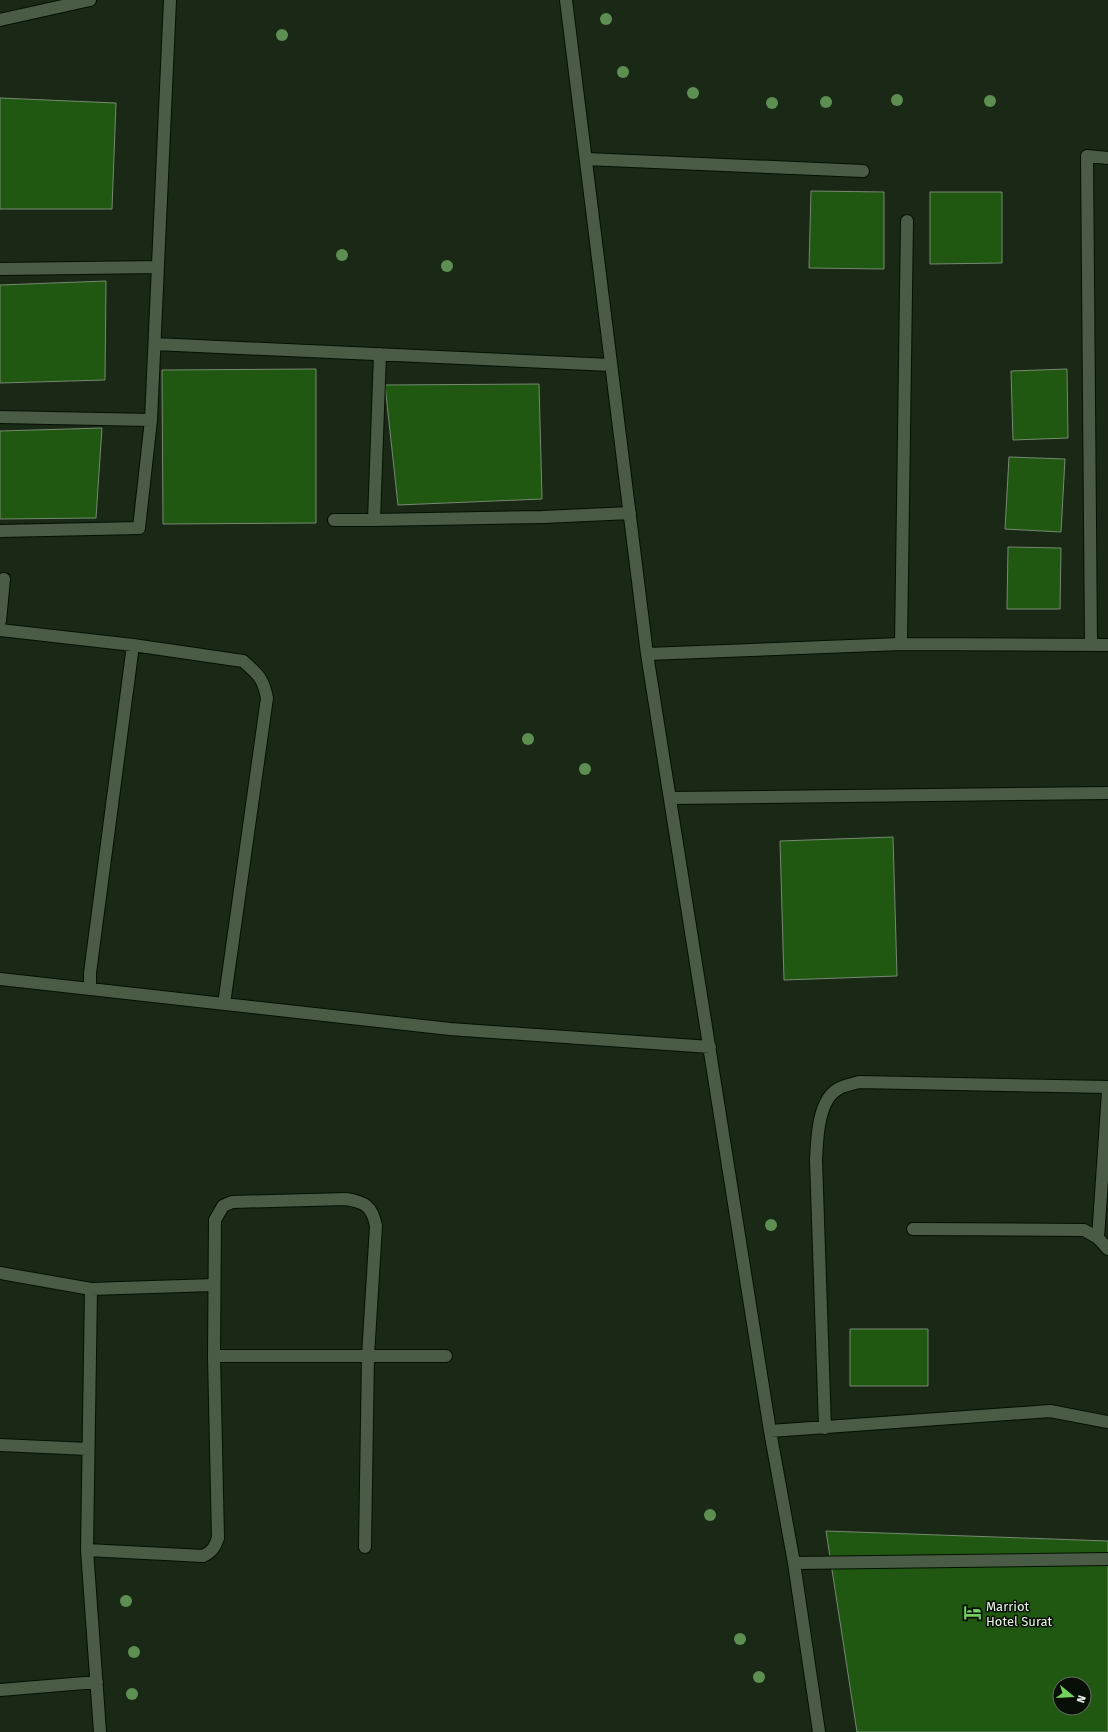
<svg xmlns="http://www.w3.org/2000/svg" width="1108" height="1732" font-family="'Fira Sans',sans-serif">
<style>
.building{fill:#205811;stroke:#768972;fill-rule:evenodd}
.lines{fill:none;stroke-linecap:round;stroke-linejoin:round}
.minor-casing{stroke:#041102;stroke-width:14}
.minor{stroke:#4a5c46;stroke-width:12}
.tree{fill:#5d8e52}
.labels{text-anchor:middle;dominant-baseline:central;stroke-width:3;stroke-linejoin:round;paint-order:stroke}
.poi-label{font-size:13px;fill:#e9f4e7;stroke:#080f07;text-anchor:start}
</style>
<rect width="100%" height="100%" fill="#192915"/>
<!-- building -->
<path class="building" d="M0,98L116,103L112,209H0Z
M811,191L884,192V269L809,268Z
M930,192H1002V263L930,264Z
M106,281L105,380L0,383V285Z
M316,369V523L163,524L162,370Z
M1067,369L1068,438L1013,440L1011,371Z
M539,384L542,499L398,505L385,385Z
M102,428L96,518L0,519V431Z
M1009,457L1065,459L1061,532L1005,529Z
M1008,547L1061,548L1060,609H1007Z
M893,837L897,976L784,980L780,841Z
M850,1329H928V1386H850Z
M826,1531L1108,1541V1732H857ZM1060,1684H1084V1708H1060Z"/>
<g class="lines">
<defs>
<path id="minor" d="M566,0L647,654L770,1431L794,1563L819,1732
M0,20L90,0
M586,159L863,171
M0,269L158,267
M155,344L611,365
M380,354L374,520L543,517L630,513
M0,417L151,420
M334,520H374
M0,531L139,528L151,420L170,0
M0,621L4,579
M0,630L133,645L243,661C258,674 263,678 267,698L224,1004
M901,644L907,221
M1091,645L1087,156L1108,158
M647,654L901,644L1108,645
M671,798L1108,793
M0,979L450,1029L710,1047
M90,988V973L133,645
M1108,1092L1098,1238L1108,1249
M913,1229L1084,1230L1098,1238
M0,1273L91,1289L87,1550L100,1732
M91,1289L214,1285
M214,1356H446
M825,1428L816,1160C817,1139 818,1100 838,1089C844,1085 853,1084 859,1082L1108,1087
M770,1431L1050,1411L1108,1422
M0,1445L88,1449
M87,1550L203,1556C212,1552 215,1547 218,1538L214,1356L215,1220L223,1206L232,1202L346,1199C365,1202 372,1206 376,1226L368,1356L365,1547
M794,1563L1108,1559
M0,1690L97,1682"/>
</defs>
<!-- minor casing -->
<use href="#minor" class="minor-casing"/>
<!-- minor -->
<use href="#minor" class="minor"/>
</g>
<!-- trees -->
<g class="tree">
<circle cx="606" cy="19" r="6"/>
<circle cx="282" cy="35" r="6"/>
<circle cx="623" cy="72" r="6"/>
<circle cx="693" cy="93" r="6"/>
<circle cx="897" cy="100" r="6"/>
<circle cx="990" cy="101" r="6"/>
<circle cx="826" cy="102" r="6"/>
<circle cx="772" cy="103" r="6"/>
<circle cx="342" cy="255" r="6"/>
<circle cx="447" cy="266" r="6"/>
<circle cx="528" cy="739" r="6"/>
<circle cx="585" cy="769" r="6"/>
<circle cx="771" cy="1225" r="6"/>
<circle cx="710" cy="1515" r="6"/>
<circle cx="126" cy="1601" r="6"/>
<circle cx="740" cy="1639" r="6"/>
<circle cx="134" cy="1652" r="6"/>
<circle cx="759" cy="1677" r="6"/>
<circle cx="132" cy="1694" r="6"/>
</g>
<!-- icons -->
<defs>
<symbol id="hotel-bare" viewBox="-9 -9 18 18"><path d="M-6-4.5h1.5V1H6V5H4.5V3h-9V5H-6ZM-4 0a1.8 1.8 0 1 1 3.6 0ZM.5 0V-2.5h3Q6-2.5 6 0Z" fill="#73d25d" stroke="#080f07" stroke-width="2.5" paint-order="stroke"/></symbol>
</defs>
<g fill-rule="evenodd">
<use href="#hotel-bare" x="960" y="1600" width="25" height="25"/>
</g>
<g class="labels">
<!-- poi labels -->
<g class="poi-label">
<text x="986" y="1606">Marriot<tspan x="986" dy="15">Hotel Surat</tspan></text>
</g>
</g>
<!-- north arrow -->
<g transform="translate(1072 1696) rotate(108)"><circle r="19" fill="#080f07" stroke="#626b61"/>
<path d="M0-3L7 15L0 10L-7 15Z" fill="#73d25d"/>
<text y="-6" font-size="11" font-weight="bold" text-anchor="middle" fill="#e9f4e7">N</text>
</g>
</svg>
